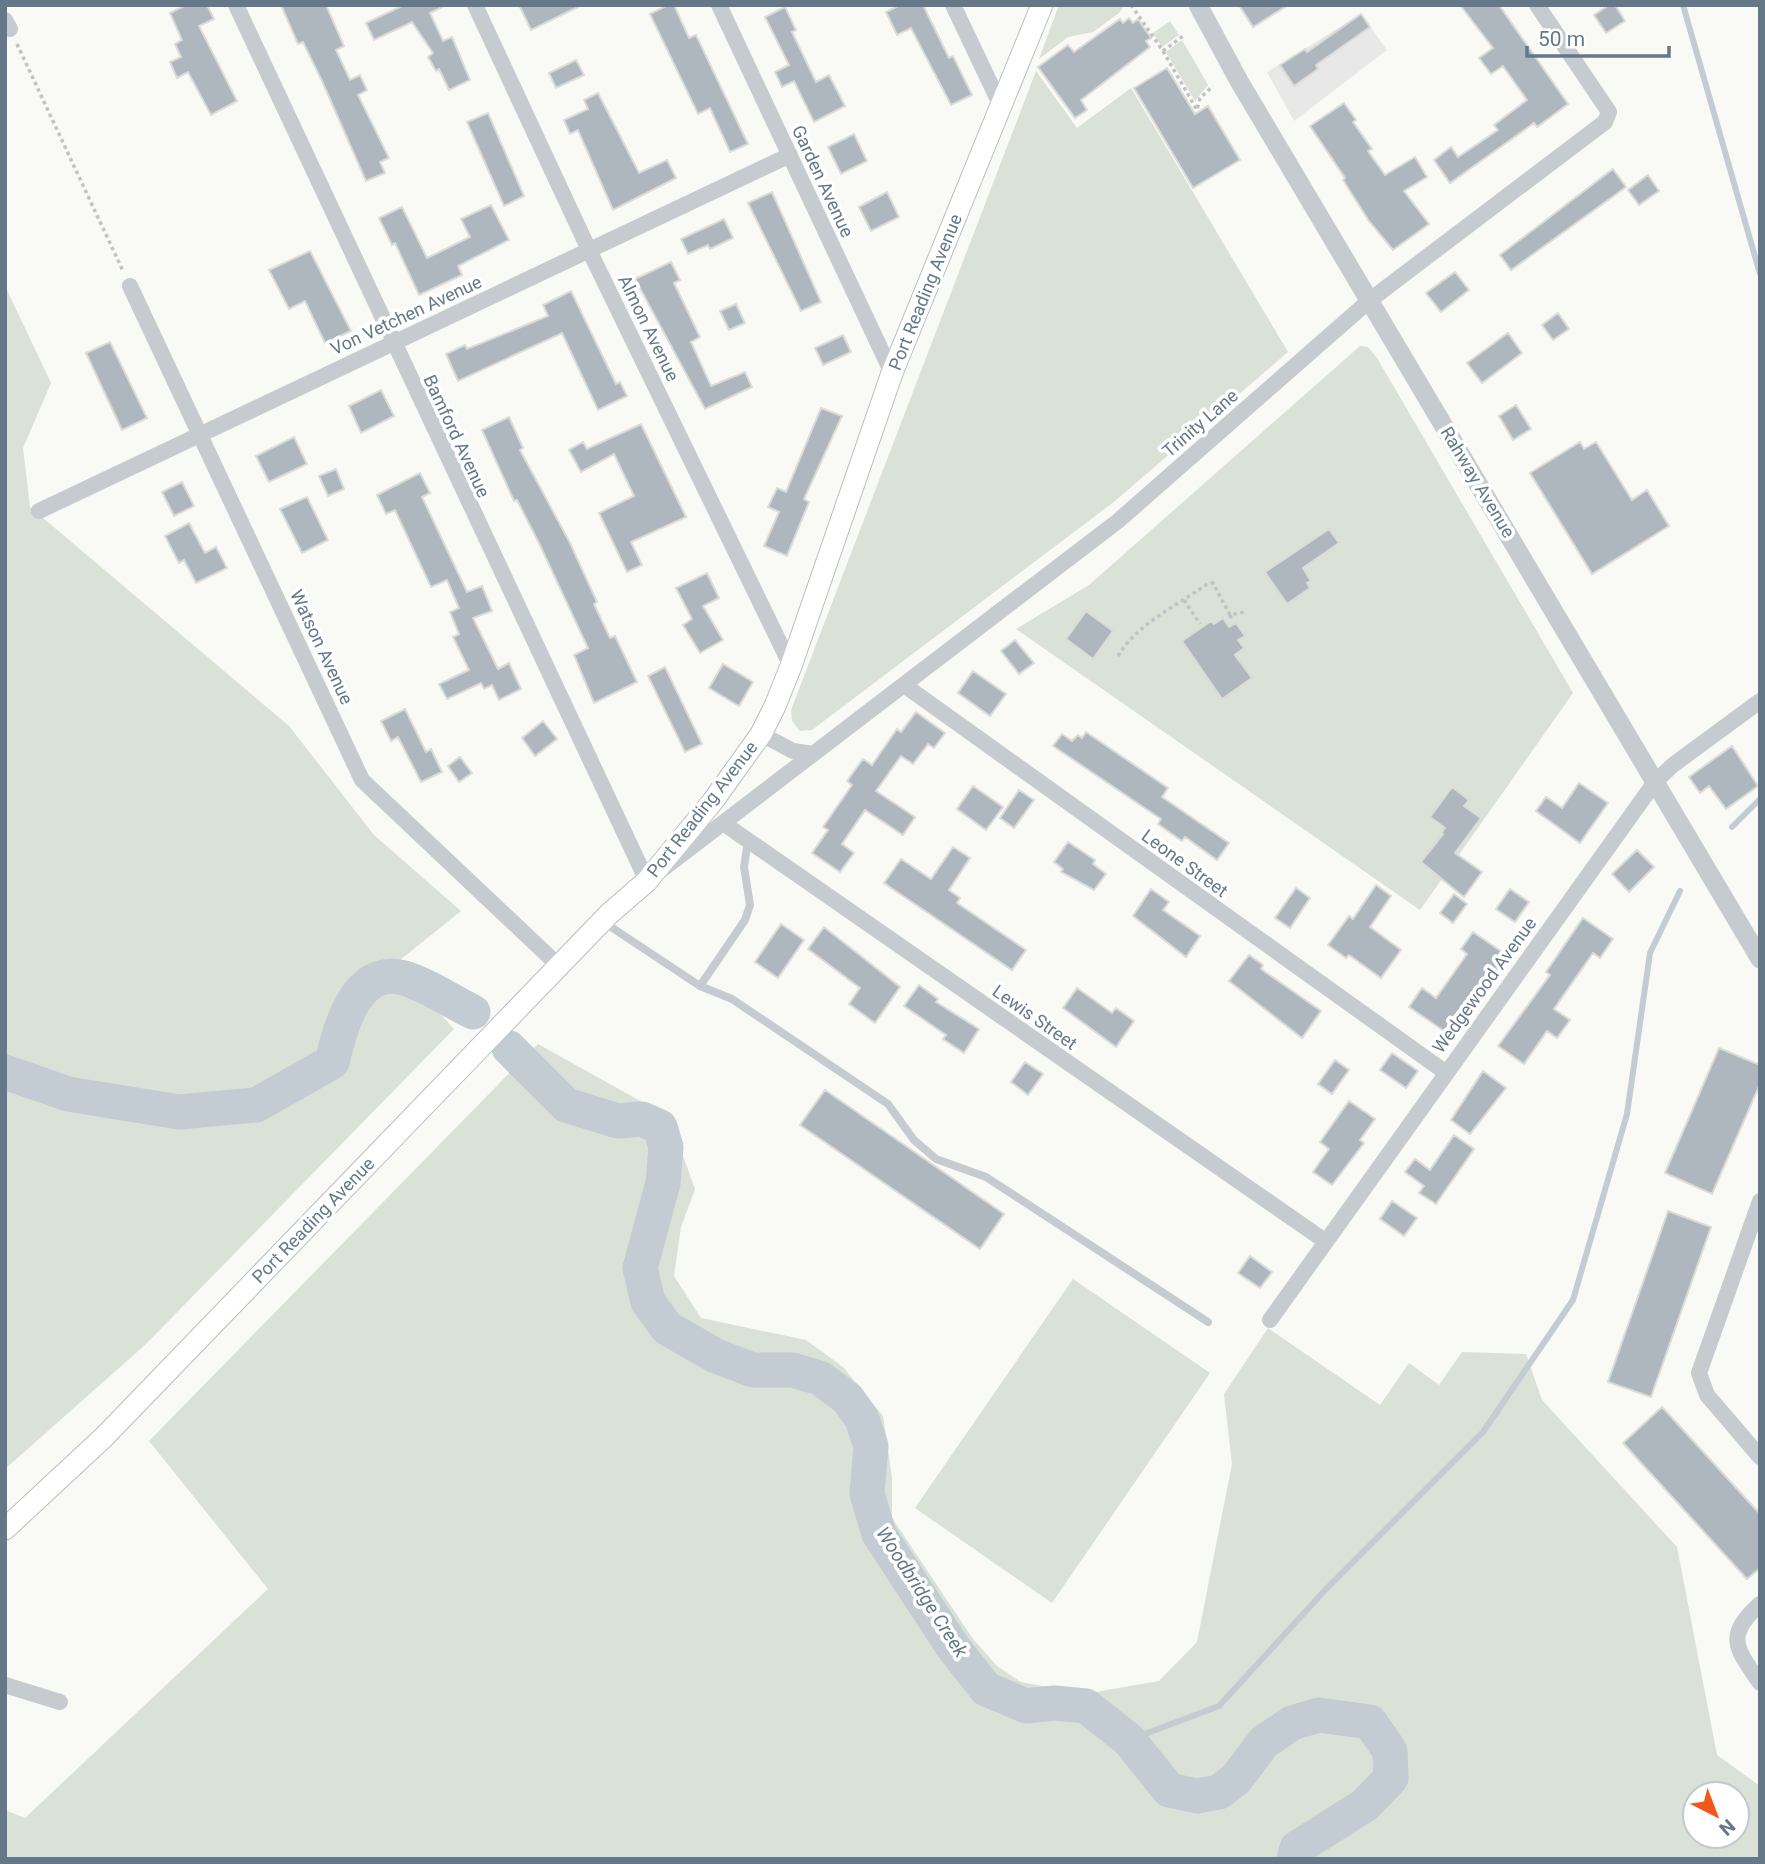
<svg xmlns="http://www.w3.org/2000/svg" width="1765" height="1864" font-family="Roboto,sans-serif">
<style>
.built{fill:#e7e8e7}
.green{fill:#dae1d7;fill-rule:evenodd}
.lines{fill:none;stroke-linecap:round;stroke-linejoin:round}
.stream{stroke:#c2ccd2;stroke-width:6}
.river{stroke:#c2ccd2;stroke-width:35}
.building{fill:#afb7be;stroke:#dbdbd8;stroke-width:2}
.secondary-casing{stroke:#b8bec3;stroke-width:23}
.path{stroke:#c0c3c5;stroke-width:3.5;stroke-dasharray:3.5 3.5;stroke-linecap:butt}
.service{stroke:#c6cbcf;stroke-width:8}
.minor{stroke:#c6cbcf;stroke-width:16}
.tertiary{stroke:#c6cbcf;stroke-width:19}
.secondary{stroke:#fff;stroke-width:21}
.labels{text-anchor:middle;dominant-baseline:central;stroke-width:7;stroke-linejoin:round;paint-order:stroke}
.street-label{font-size:18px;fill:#65788a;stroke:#fff}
.water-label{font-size:19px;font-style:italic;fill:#617a85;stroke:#fff}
</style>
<rect width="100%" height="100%" fill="#f9f9f6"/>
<!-- built -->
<path class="built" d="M1361,14L1387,50L1294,121L1267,72Z"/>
<!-- green -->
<path class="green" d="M1059,5H1125L1119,13L1093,32L1068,37L1039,59Z
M1170,21L1179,35L1162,47L1153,33Z
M1182,40L1208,85L1195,101L1166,52Z
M1036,71L1077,128L1131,88L1288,352L1115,501L812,730L800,731L792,721L791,710Z
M5,286L51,383L23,448L30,507L289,726L374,835L461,911L395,964L454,1029L145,1345L5,1469Z
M1360,346L1368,347L1377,358L1573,693L1420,910L1016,629L1089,585Z
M538,1044L669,1117L695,1189L681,1227L674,1276L701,1318L806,1340L843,1367L883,1416L892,1477V1518L973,1639L997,1666L1021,1682L1084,1694L1159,1681L1197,1642L1232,1464L1224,1394L1268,1328L1380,1405L1409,1363L1439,1385L1462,1352L1526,1354L1542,1400L1677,1547L1717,1755L1760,1786V1859H5V1810L25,1818L268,1589L149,1441ZM1695,1794H1737V1836H1695Z
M1073,1279L1210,1373L1052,1603L915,1508Z"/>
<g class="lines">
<!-- stream -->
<path class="stream" d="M1683,5L1760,274
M1732,827L1760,799
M1129,1740L1219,1706L1327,1588L1483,1432L1573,1300L1627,1114L1650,953L1680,891"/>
<!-- river -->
<path class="river" d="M509,1048L566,1105L618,1121L642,1119L660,1127L666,1147L663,1183L640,1268L648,1302L667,1328L716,1356L753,1370H792L820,1378L848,1399L862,1419L871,1446L867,1494L879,1534L953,1647L986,1689L1026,1706L1054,1703L1086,1706L1129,1740L1169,1790L1197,1796L1219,1792L1236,1779L1264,1742L1292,1723L1319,1715L1370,1722L1390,1751L1391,1778L1365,1805L1297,1848L1294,1859
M5,1072L68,1094L179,1112L256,1105L332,1062C340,1028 356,965 404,978C428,985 452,1002 473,1012"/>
</g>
<!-- building -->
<path class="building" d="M186,5H207L214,19L199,26L237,101L211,115L188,72L177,78L170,62L181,57L175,44L182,40L170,13Z
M281,5H326L344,46L336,50L350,80L360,75L367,90L358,95L389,158L380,162L385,173L366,181L322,81L303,42L298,44Z
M404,5H446L430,13L443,41L452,37L470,80L449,90L439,69L436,71L428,57L433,53L412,22L374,40L366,23Z
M519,5H582L531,30Z
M668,5H674L689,38L696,35L748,144L730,152L710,108L698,114L650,14Z
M900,5H923L949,58L953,56L972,95L951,105L911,28L897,35L886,12Z
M1239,5H1288L1253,27Z
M1460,5H1499L1568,104L1537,127L1534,123L1450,183L1434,160L1451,147L1458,157L1498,130L1494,125L1527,100L1503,66L1491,74L1479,58L1493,48Z
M1609,5H1615L1625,21L1606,33L1594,15Z
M785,7L796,30L792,32L816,82L829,75L845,106L814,122L794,81L782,87L775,72L789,65L765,17Z
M1361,14L1370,27L1316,65L1318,69L1294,86L1280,65L1305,49L1307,52Z
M1129,18L1133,23L1138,19L1151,38L1146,41L1150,47L1081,100L1087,110L1075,118L1038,67L1068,45L1074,52L1120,19L1123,23Z
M576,60L584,75L556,88L549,73Z
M1167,68L1195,114L1208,106L1240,160L1193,188L1134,88Z
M598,93L639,173L667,160L676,178L613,210L578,130L570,134L564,120L588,109L584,100Z
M1344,103L1356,120L1353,122L1372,149L1368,151L1385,175L1415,157L1427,177L1404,191L1429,224L1393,250L1369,221L1343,180L1345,178L1310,126Z
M488,113L524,196L504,206L467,122Z
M854,134L867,161L841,174L828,147Z
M1613,169L1626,187L1511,270L1500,255Z
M1648,175L1659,191L1639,205L1628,190Z
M772,192L821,302L801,311L748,203Z
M887,192L899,217L871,231L859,207Z
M491,205L509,240L458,266L462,275L419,295L395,243L392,245L379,218L402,207L427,258L470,237L461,219Z
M724,219L733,238L710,249L708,245L688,254L681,239Z
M310,251L351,331L325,343L305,301L289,309L269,270Z
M671,262L680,280L674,283L700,337L691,342L711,386L745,372L752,387L705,409L635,279Z
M1455,272L1469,290L1441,312L1426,293Z
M571,291L616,384L620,382L627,396L598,410L562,333L458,381L446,354L465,345L467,349L548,316L543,305Z
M736,304L745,323L729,330L720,311Z
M1558,313L1569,329L1553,340L1542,325Z
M1508,333L1522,353L1482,383L1467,363Z
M843,335L851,352L823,365L815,348Z
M110,342L147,418L122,430L86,353Z
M381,390L394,416L361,433L349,406Z
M1516,405L1531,429L1513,440L1499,416Z
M821,408L842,416L804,499L809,502L787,556L764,546L779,512L768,507L777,488L786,492Z
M509,417L523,448L520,450L570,543L597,602L594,604L610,638L615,636L637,682L594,703L574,655L588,648L539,543L517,500L514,501L482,430Z
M641,424L686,517L631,542L642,565L627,572L599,513L634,496L614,454L581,472L569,450L583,442L587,449Z
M294,437L307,464L269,482L256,456Z
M1580,442L1584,449L1596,442L1632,500L1647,490L1669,526L1592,574L1530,473Z
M336,469L344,489L328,496L319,476Z
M420,473L430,493L422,497L467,592L482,586L492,611L473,618L498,669L509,663L521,689L499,700L492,685L484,689L481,683L447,699L439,684L469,670L453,637L459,634L450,612L459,608L447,580L431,587L395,510L386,514L377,495Z
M182,482L194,506L174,516L162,492Z
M307,497L328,540L302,553L280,509Z
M189,523L205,553L216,547L227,568L196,583L184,560L179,563L165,536Z
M1329,529L1339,543L1303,568L1311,581L1307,583L1310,588L1287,604L1265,572Z
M707,573L719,598L703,606L723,640L700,653L683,625L692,619L676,588Z
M1086,611L1113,631L1093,659L1066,639Z
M1223,618L1229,627L1236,623L1245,636L1238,640L1244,648L1235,655L1252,678L1222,699L1182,641L1211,621L1214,624Z
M1015,640L1034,663L1019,674L1001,651Z
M723,664L753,682L739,706L709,688Z
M665,667L702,744L685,752L648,676Z
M973,671L1006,694L990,716L958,693Z
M405,709L426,752L431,749L442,772L421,782L398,737L391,741L381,721Z
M916,712L945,733L934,748L928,744L913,764L901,756L876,791L915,817L903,835L865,810L842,844L854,853L840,872L812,853L828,830L823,827L852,785L847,781L863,759L872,765L897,729L901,732Z
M543,721L557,739L535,756L522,738Z
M1086,732L1168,788L1162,797L1229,843L1217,860L1185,837L1182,841L1158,824L1161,819L1053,746L1062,734L1072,741L1078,735L1082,738Z
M1732,746L1758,786L1726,809L1709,786L1700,793L1689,777Z
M460,757L472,773L459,782L448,766Z
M1579,783L1608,803L1580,843L1536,811L1546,797L1562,808Z
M973,786L1003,807L986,830L957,809Z
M1452,787L1469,800L1464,806L1481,818L1455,853L1482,872L1464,897L1421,862L1443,834L1441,833L1445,828L1430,817Z
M1019,790L1034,800L1014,828L1000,818Z
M1068,842L1095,860L1093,864L1106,874L1094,890L1061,872L1063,869L1054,862Z
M953,847L970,858L949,890L960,898L957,903L1026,950L1012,970L884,883L901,859L931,879Z
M1637,850L1654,867L1629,892L1612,874Z
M1376,885L1391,896L1370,927L1401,950L1381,978L1349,955L1346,958L1328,945L1349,916L1353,919Z
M1296,888L1310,898L1290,928L1275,918Z
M1151,889L1169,902L1163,910L1200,936L1186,957L1133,916Z
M1510,889L1529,902L1515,922L1496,909Z
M1454,894L1467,904L1453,923L1440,913Z
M1583,918L1613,939L1600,958L1593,953L1554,1009L1570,1020L1557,1038L1547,1031L1524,1064L1498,1046L1550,975L1546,972Z
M781,924L804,940L778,978L755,962Z
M824,927L900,987L875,1023L849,1004L860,988L808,949Z
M1473,932L1508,956L1473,1002L1468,998L1444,1031L1409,1007L1422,988L1436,998L1467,954L1461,949Z
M1249,955L1263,965L1261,969L1321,1011L1302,1038L1229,981Z
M919,985L938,999L936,1002L979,1029L964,1053L943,1039L946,1035L904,1006Z
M1077,988L1112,1013L1116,1008L1134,1021L1116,1047L1063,1008Z
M1719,1048L1760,1065V1084L1712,1194L1665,1173Z
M1392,1053L1418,1071L1406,1088L1380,1070Z
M1335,1060L1349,1070L1332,1094L1318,1084Z
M1025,1062L1043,1074L1028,1095L1011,1082Z
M1483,1071L1506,1088L1470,1134L1451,1120Z
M825,1090L1004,1214L980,1249L800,1125Z
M1349,1101L1375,1119L1360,1140L1364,1143L1332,1185L1313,1172L1329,1149L1320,1142Z
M1454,1135L1474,1149L1436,1204L1419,1193L1424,1186L1405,1172L1415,1159L1430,1170Z
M1392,1201L1417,1218L1404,1236L1380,1219Z
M1668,1211L1711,1227L1651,1397L1608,1382Z
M1250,1256L1272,1272L1260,1288L1238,1273Z
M1662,1407L1760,1514V1568L1747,1579L1623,1443Z"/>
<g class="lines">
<defs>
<path id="secondary" d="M5,1529L104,1437L609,914L647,881L713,801L761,734L775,706L791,666L892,373L1042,5"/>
</defs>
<!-- secondary casing -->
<use href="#secondary" class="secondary-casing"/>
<!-- path -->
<path class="path" d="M1131,5L1163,51L1183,36
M17,44L123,271
M1163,51L1197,110L1200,98L1213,86
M1184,600L1200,624
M1230,615L1232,621
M1118,656C1137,624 1176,606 1206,585L1213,583L1230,615L1245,612"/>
<!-- service -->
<path class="service" d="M605,923L700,986L745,920L750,905L744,867L748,841
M700,986L732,999L888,1104L914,1140L936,1159L986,1177L1208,1322"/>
<!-- minor -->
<path class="minor" d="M236,5L647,881L1118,521L1370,300L1605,122L1609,112L1537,5
M475,5L589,250L791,666
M719,5L892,373
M953,5L1000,104
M5,20L10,29
M130,286L362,780L559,966
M39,511L790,155
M904,685L1445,1072
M761,734L793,751L813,754
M723,823L1325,1241
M1760,1201L1699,1373L1707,1395L1760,1457
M1270,1320L1655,782L1673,765L1760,701
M1760,1604C1725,1636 1735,1647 1760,1683
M5,1685L60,1702"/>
<!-- tertiary -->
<path class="tertiary" d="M1198,5L1239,81L1760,959"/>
<!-- secondary -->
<use href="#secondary" class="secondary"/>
</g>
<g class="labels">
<!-- street labels -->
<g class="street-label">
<text transform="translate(823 181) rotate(65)">Garden Avenue</text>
<text transform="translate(925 292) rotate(-68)">Port Reading Avenue</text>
<text transform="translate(406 315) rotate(-25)">Von Vetchen Avenue</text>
<text transform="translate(649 328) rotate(64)">Almon Avenue</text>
<text transform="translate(1200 423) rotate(-41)">Trinity Lane</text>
<text transform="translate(457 436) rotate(65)">Bamford Avenue</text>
<text transform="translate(1478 482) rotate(59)">Rahway Avenue</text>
<text transform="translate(322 647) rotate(65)">Watson Avenue</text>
<text transform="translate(702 809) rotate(-52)">Port Reading Avenue</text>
<text transform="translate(1185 863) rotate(36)">Leone Street</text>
<text transform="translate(1484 985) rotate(-54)">Wedgewood Avenue</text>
<text transform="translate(1035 1017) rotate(35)">Lewis Street</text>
<text transform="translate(313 1220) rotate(-46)">Port Reading Avenue</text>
</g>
<!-- water labels -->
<g class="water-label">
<text transform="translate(922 1592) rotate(57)">Woodbridge Creek</text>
</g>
</g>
<!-- border -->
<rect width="1765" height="1864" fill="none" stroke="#65788a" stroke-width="14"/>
<!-- north arrow -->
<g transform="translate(1716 1815) rotate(138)"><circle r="33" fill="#ffffff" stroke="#c1c9d0" stroke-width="2"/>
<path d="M0-5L12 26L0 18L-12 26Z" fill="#f2571d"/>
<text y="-10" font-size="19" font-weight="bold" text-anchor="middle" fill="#65788a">N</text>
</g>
<!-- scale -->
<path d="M1527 46v10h142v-10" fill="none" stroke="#65788a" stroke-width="3.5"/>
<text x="1538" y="46" font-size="21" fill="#65788a" stroke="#ffffff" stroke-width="5" paint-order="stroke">50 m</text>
</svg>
